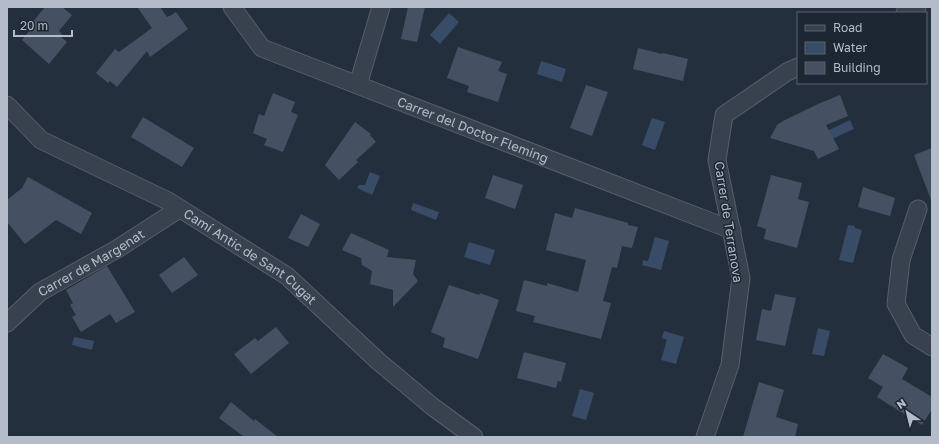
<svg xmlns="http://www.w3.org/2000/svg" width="939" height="444" font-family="'Golos Text',sans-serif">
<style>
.water{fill:#394c67}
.building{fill:#455162}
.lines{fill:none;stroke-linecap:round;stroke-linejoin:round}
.minor-casing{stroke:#565f6c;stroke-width:19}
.minor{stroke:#38414e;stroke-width:17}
.labels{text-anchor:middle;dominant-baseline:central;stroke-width:3;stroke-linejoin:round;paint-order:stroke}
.street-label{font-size:13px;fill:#b4bcc9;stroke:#1d2633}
</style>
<rect width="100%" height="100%" fill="#242f3e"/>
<!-- water -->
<path class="water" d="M449,13L459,22L440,44L430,35Z
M541,61L566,69L562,82L537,74Z
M652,118L665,122L655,150L642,145Z
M850,120L854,129L819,145L815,137Z
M370,172L380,176L372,195L357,188L359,185H365Z
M413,203L439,212L436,220L411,210Z
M848,225L855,226V228L862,230L853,263L839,260Z
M655,237L669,241L661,270L642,265L643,260L648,261Z
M469,242L495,250L490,265L464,257Z
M818,328L830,331L824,356L812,354Z
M664,331L684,337L676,364L661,360L667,340L662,338Z
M74,337L94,341L92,350L72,345Z
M580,389L594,393L586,420L572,416Z"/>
<!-- building -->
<path class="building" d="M45,7H62L72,15L59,31L62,34L60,36L67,42L49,64L22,40L29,31L27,29Z
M137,7H160L167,17L169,16H170L176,12L188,29L150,57L147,51L117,87L110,81L108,83L96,73L115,49L119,52L152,28Z
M408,7H425L417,42L401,39Z
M458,47L502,62L498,71L507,74L498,102L467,92L469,86L447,78Z
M638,48L662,54L663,53L688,59L683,81L633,69Z
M586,85L608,92L592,136L570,128Z
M273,93L295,102L291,112L298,115L283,152L264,145L267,139L253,133L259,114L264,116Z
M840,95L848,116L826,125L839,149L818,159L814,151L770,138L775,129L777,125L783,121L818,104Z
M143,117L194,148L182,167L131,137Z
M355,122L371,134L370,135L376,142L356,160L358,162L339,180L325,165Z
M932,148V200H931L914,155Z
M493,175L523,185L515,209L485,198Z
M771,175L802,183L798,199L809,202L797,248L764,239L766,229L757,226Z
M28,177L92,213L81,234L56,220L25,244L7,222V200L22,188Z
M863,187L895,198L890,216L858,207Z
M575,208L628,223V225L638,227L632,248L622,246L617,268L612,267L603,301L611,303L601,339L533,322L535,316L516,311L524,280L547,286V283L578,292L586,260L546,250L555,213L572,218Z
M301,214L320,224L308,247L288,238Z
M351,233L389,250L387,257L416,260L413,274L418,281L393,307V290L370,284L372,271L362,265L361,258L342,250Z
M184,257L198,275L172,293L159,275Z
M107,266L135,312L116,323L110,314L81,332L72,317L76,315L70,305L73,303L66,290Z
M449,285L479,295L480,293L499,300L478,359L443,347L445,338L431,332Z
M775,294L796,298L785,346L756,340L762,309L771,311Z
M276,327L289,343L251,374L234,354L255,338L258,341Z
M524,352L566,363L561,382L558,381L556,388L517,378Z
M883,354L908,368L902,379L932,397V409L922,425L877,397L883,387L868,378Z
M759,382L784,390L776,417L798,424L795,437H743Z
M231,402L254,421L255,419L278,437H242L243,436L219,418Z"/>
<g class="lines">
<defs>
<g id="minor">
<path id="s1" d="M232,7L262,48L732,230"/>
<path d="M905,13L917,7"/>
<path d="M358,85L381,7"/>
<path id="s2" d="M7,105L41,140L168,201L287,276L378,361L433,407L474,437"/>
<path d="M918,209L901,260L896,304L913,335L932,347"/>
<path id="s3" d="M7,323L40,292L117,249L179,209"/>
<path d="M705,437L730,365L741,278L717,160L724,115L787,72L798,67"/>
</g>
</defs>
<!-- minor casing -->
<use href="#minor" class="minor-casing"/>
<!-- minor -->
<use href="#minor" class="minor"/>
</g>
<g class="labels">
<!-- street labels -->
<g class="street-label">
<text stroke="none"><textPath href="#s1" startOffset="277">Carrer del Doctor Fleming</textPath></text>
<text transform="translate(729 222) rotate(81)">Carrer de Terranova</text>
<text stroke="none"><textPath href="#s2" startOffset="289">Camí Antic de Sant Cugat</textPath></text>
<text stroke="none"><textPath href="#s3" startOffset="104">Carrer de Margenat</textPath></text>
</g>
</g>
<!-- border -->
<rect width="939" height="444" fill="none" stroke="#b4bcc9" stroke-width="16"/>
<!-- legend -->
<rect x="797" y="12" width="130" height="72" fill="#1d2633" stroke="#59626f"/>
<rect x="805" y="25" width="20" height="6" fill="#38414e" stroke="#59626f"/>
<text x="833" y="32" font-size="12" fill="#b4bcc9">Road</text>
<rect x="805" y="42" width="20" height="12" fill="#394c67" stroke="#59626f"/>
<text x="833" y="52" font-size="12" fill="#b4bcc9">Water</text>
<rect x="805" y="62" width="20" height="12" fill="#455162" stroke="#59626f"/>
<text x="833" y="72" font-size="12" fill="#b4bcc9">Building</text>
<!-- north arrow -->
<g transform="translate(907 412) rotate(325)" stroke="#1d2633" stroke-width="3" paint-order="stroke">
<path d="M0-3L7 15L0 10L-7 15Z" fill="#b4bcc9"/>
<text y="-6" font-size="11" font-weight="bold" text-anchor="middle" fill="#b4bcc9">N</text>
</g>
<!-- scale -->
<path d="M14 30v6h58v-6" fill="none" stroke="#b4bcc9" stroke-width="2"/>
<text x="20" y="30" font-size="12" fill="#b4bcc9" stroke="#1d2633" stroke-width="3" paint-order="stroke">20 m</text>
</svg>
